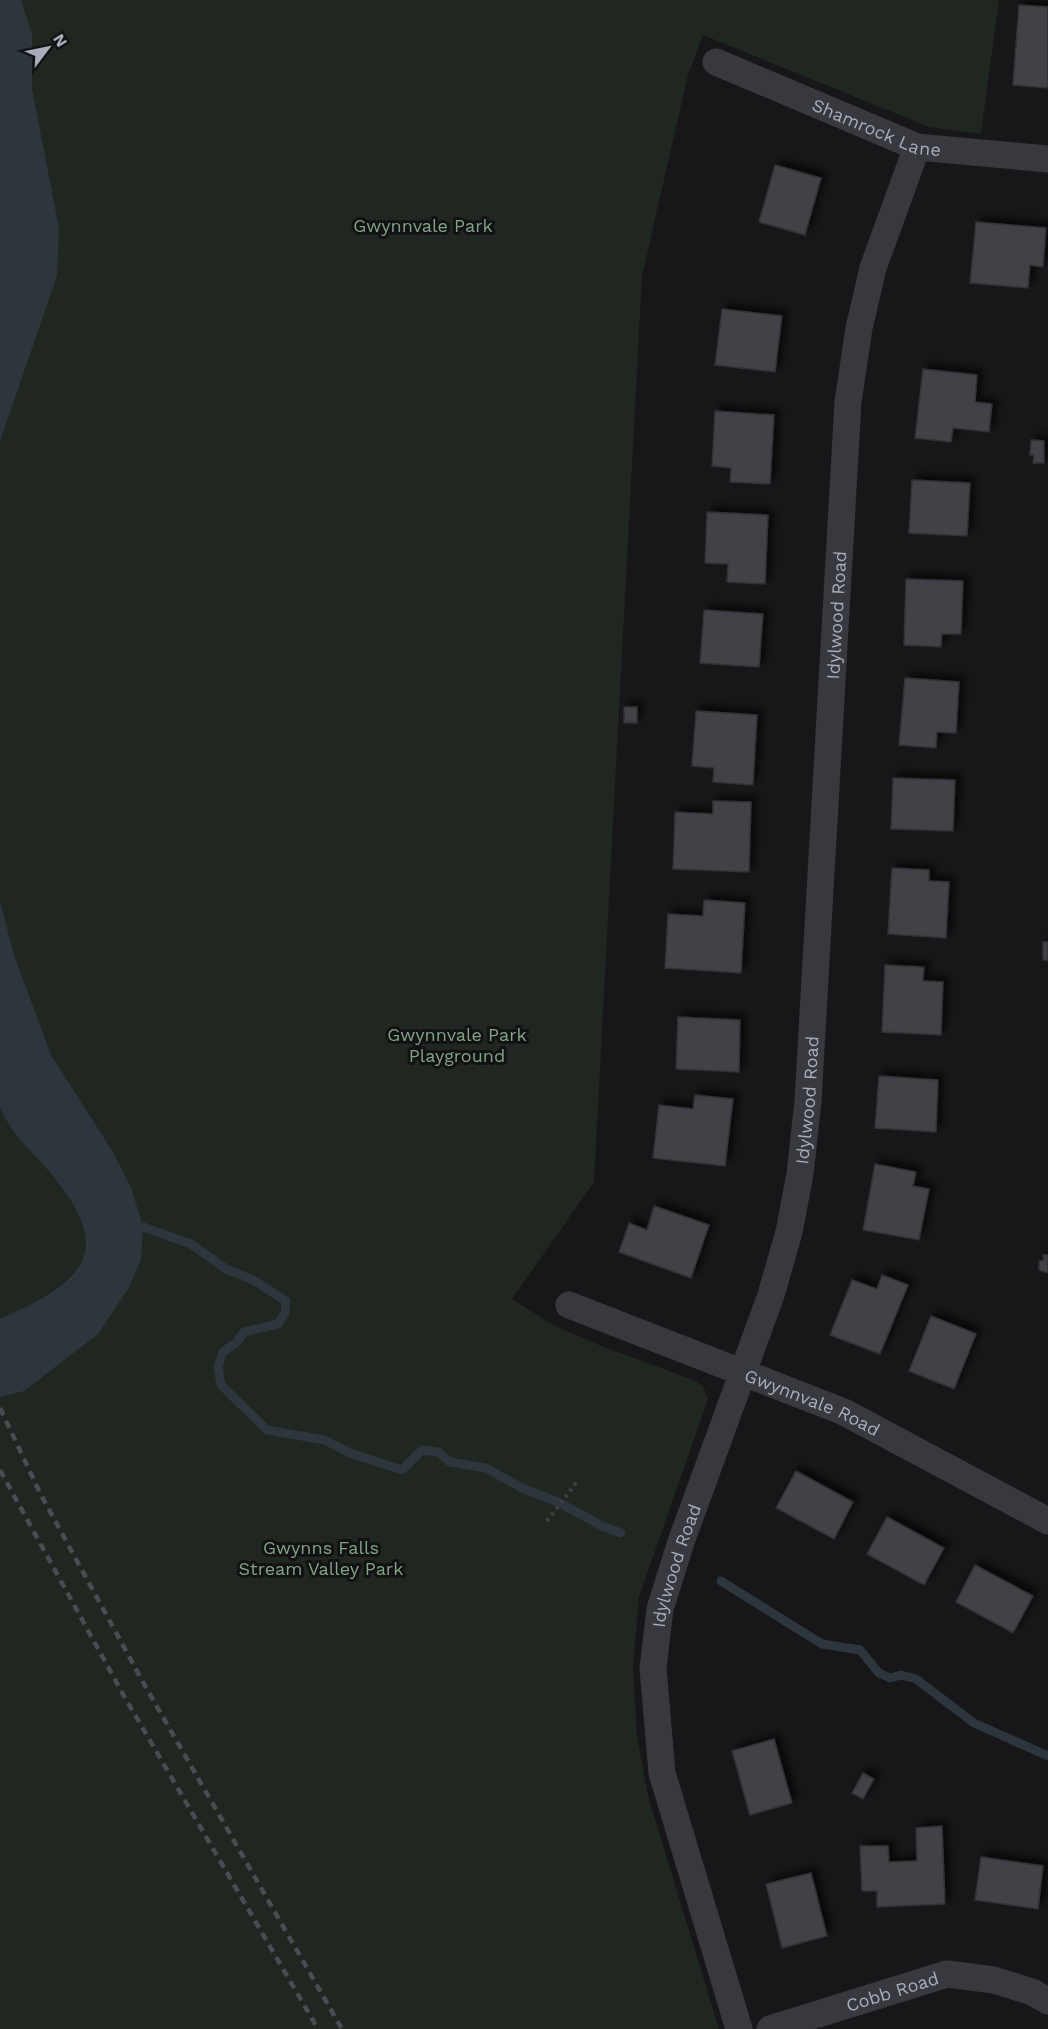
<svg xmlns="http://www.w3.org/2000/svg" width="1048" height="2029" font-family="'Work Sans',sans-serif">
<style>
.green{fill:#1f2720}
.water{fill:#2d353d}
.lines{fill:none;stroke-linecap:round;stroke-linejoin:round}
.stream{stroke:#2d353d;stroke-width:9}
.building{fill:#414246;stroke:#313135;stroke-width:1.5;filter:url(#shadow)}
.path{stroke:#3e4045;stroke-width:4;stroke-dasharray:3 4.5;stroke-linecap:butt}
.minor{stroke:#38393e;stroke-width:27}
.rail{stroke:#4b4c53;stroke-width:4.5;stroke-dasharray:8 6;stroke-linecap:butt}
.labels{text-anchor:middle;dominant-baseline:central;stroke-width:6;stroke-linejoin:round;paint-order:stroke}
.street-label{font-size:18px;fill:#a9adb9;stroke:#121214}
.park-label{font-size:18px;fill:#80a484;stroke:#121214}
</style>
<defs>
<filter id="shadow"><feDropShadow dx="5.5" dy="-5.5" stdDeviation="3" flood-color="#0009"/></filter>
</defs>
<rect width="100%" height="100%" fill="#171719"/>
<!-- green -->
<path class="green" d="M0,0H999L981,134L929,127L703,35L688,75L642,276L594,1182L512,1299L555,1326L599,1345L696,1381L704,1388L708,1399L639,1597L633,1668L637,1736L648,1796L719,2029H0Z"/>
<!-- water -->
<path class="water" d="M0,0H21L32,34V89L59,228L57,276L0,441Z
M0,901L14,955L51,1055L111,1149L131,1187L143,1227L141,1260L128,1289L98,1334L24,1391L0,1397V1319C87,1281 117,1250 47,1169C29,1149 10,1132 0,1107Z"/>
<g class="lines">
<!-- stream -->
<path class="stream" d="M131,1226L143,1227L191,1244L226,1269L253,1280L286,1301L285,1313L278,1324L244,1332L236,1343L223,1352L218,1367L221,1385L267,1430L325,1440L350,1453L402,1470L422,1450L438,1452L450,1462L486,1468L522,1488L560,1503L602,1526L621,1533
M721,1581L822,1644L860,1650L879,1673L890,1678L901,1675L916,1679L974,1723L1048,1756"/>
</g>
<!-- building -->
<path class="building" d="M1019,5L1048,7V88L1013,85Z
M775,165L821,178L805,235L759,222Z
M976,222L1046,228L1043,267L1030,265L1028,288L970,283Z
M722,309L782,316L775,372L715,365Z
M923,369L977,375L975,402L992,404L989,432L953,428L951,442L915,438Z
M715,411L774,415L770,484L730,482L731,468L712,466Z
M1031,440L1044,441V463H1033L1034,455H1030Z
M912,480L970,483L967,536L909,533Z
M707,512L768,515L765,584L727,582L728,564L705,563Z
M906,579L963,581L961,634H942L941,647L904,645Z
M704,610L763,614L759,667L700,663Z
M905,678L959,682L956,733L937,732L936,748L899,745Z
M624,707H637V723H624Z
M696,711L757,715L753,785L713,782L714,768L692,766Z
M893,778L955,780L953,831L891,829Z
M713,801L751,802L749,872L673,869L675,812L713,814Z
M892,868L929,870V881L949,882L946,938L888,934Z
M704,900L745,903L741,973L665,968L668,914L703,916Z
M1043,942H1048V960H1043Z
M885,965L924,967L923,981L943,982L941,1035L882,1032Z
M678,1017L740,1020L739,1072L676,1069Z
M879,1076L938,1080L936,1132L875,1128Z
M695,1095L733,1099L725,1166L653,1158L659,1105L693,1109Z
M875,1164L916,1172L913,1186L929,1189L919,1240L863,1230Z
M654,1206L709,1225L691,1278L619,1252L629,1223L647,1230Z
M1043,1255H1048V1273L1039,1270V1261L1044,1260Z
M882,1275L908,1285L880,1354L830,1335L852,1280L877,1289Z
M931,1316L976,1334L954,1389L909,1371Z
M796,1471L853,1502L834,1539L776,1508Z
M887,1517L944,1548L924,1585L867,1554Z
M975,1565L1033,1596L1013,1633L956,1602Z
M774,1739L792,1803L750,1815L732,1751Z
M863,1773L874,1779L863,1799L852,1793Z
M942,1826L945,1904L877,1907V1891H862L860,1846H888L889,1862L917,1861L916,1828Z
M981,1857L1043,1866L1038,1909L975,1900Z
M811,1873L827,1936L782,1948L766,1884Z"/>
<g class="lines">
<!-- path -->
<path class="path" d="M547,1521L579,1479"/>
<!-- minor -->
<g class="minor">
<path id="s1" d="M716,62L917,147L1048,159"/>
<path id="s2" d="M569,1305L844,1412L1048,1521"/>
<path id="s3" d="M739,2029L662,1773L653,1668L660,1609L681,1542L771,1295L789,1232L800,1174L808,1101L848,402L859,328L873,268L917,147"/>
<path id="s4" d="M770,2029L947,1974L994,1980L1032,1992L1048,2001"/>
</g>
<!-- rail -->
<path class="rail" d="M0,1408L40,1493L144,1684L342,2029
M0,1470L124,1696L318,2029"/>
</g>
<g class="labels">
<!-- street labels -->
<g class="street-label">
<text stroke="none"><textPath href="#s1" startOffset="174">Shamrock Lane</textPath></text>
<text stroke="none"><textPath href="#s3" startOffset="1450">Idylwood Road</textPath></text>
<text stroke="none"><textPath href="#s3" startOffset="964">Idylwood Road</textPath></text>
<text stroke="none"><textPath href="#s2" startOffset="262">Gwynnvale Road</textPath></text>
<text stroke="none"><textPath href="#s3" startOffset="478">Idylwood Road</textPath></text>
<text stroke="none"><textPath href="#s4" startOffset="128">Cobb Road</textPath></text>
</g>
<!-- park labels -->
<g class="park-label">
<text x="423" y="225">Gwynnvale Park</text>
<text x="457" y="1034">Gwynnvale Park<tspan x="457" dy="21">Playground</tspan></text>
<text x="321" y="1547">Gwynns Falls<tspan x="321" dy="21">Stream Valley Park</tspan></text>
</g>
</g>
<!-- north arrow -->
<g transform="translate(48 48) rotate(58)" stroke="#121214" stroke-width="4.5" paint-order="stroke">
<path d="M0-4.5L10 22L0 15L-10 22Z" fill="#a9adb9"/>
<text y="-9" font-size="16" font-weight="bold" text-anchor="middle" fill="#a9adb9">N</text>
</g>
</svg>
